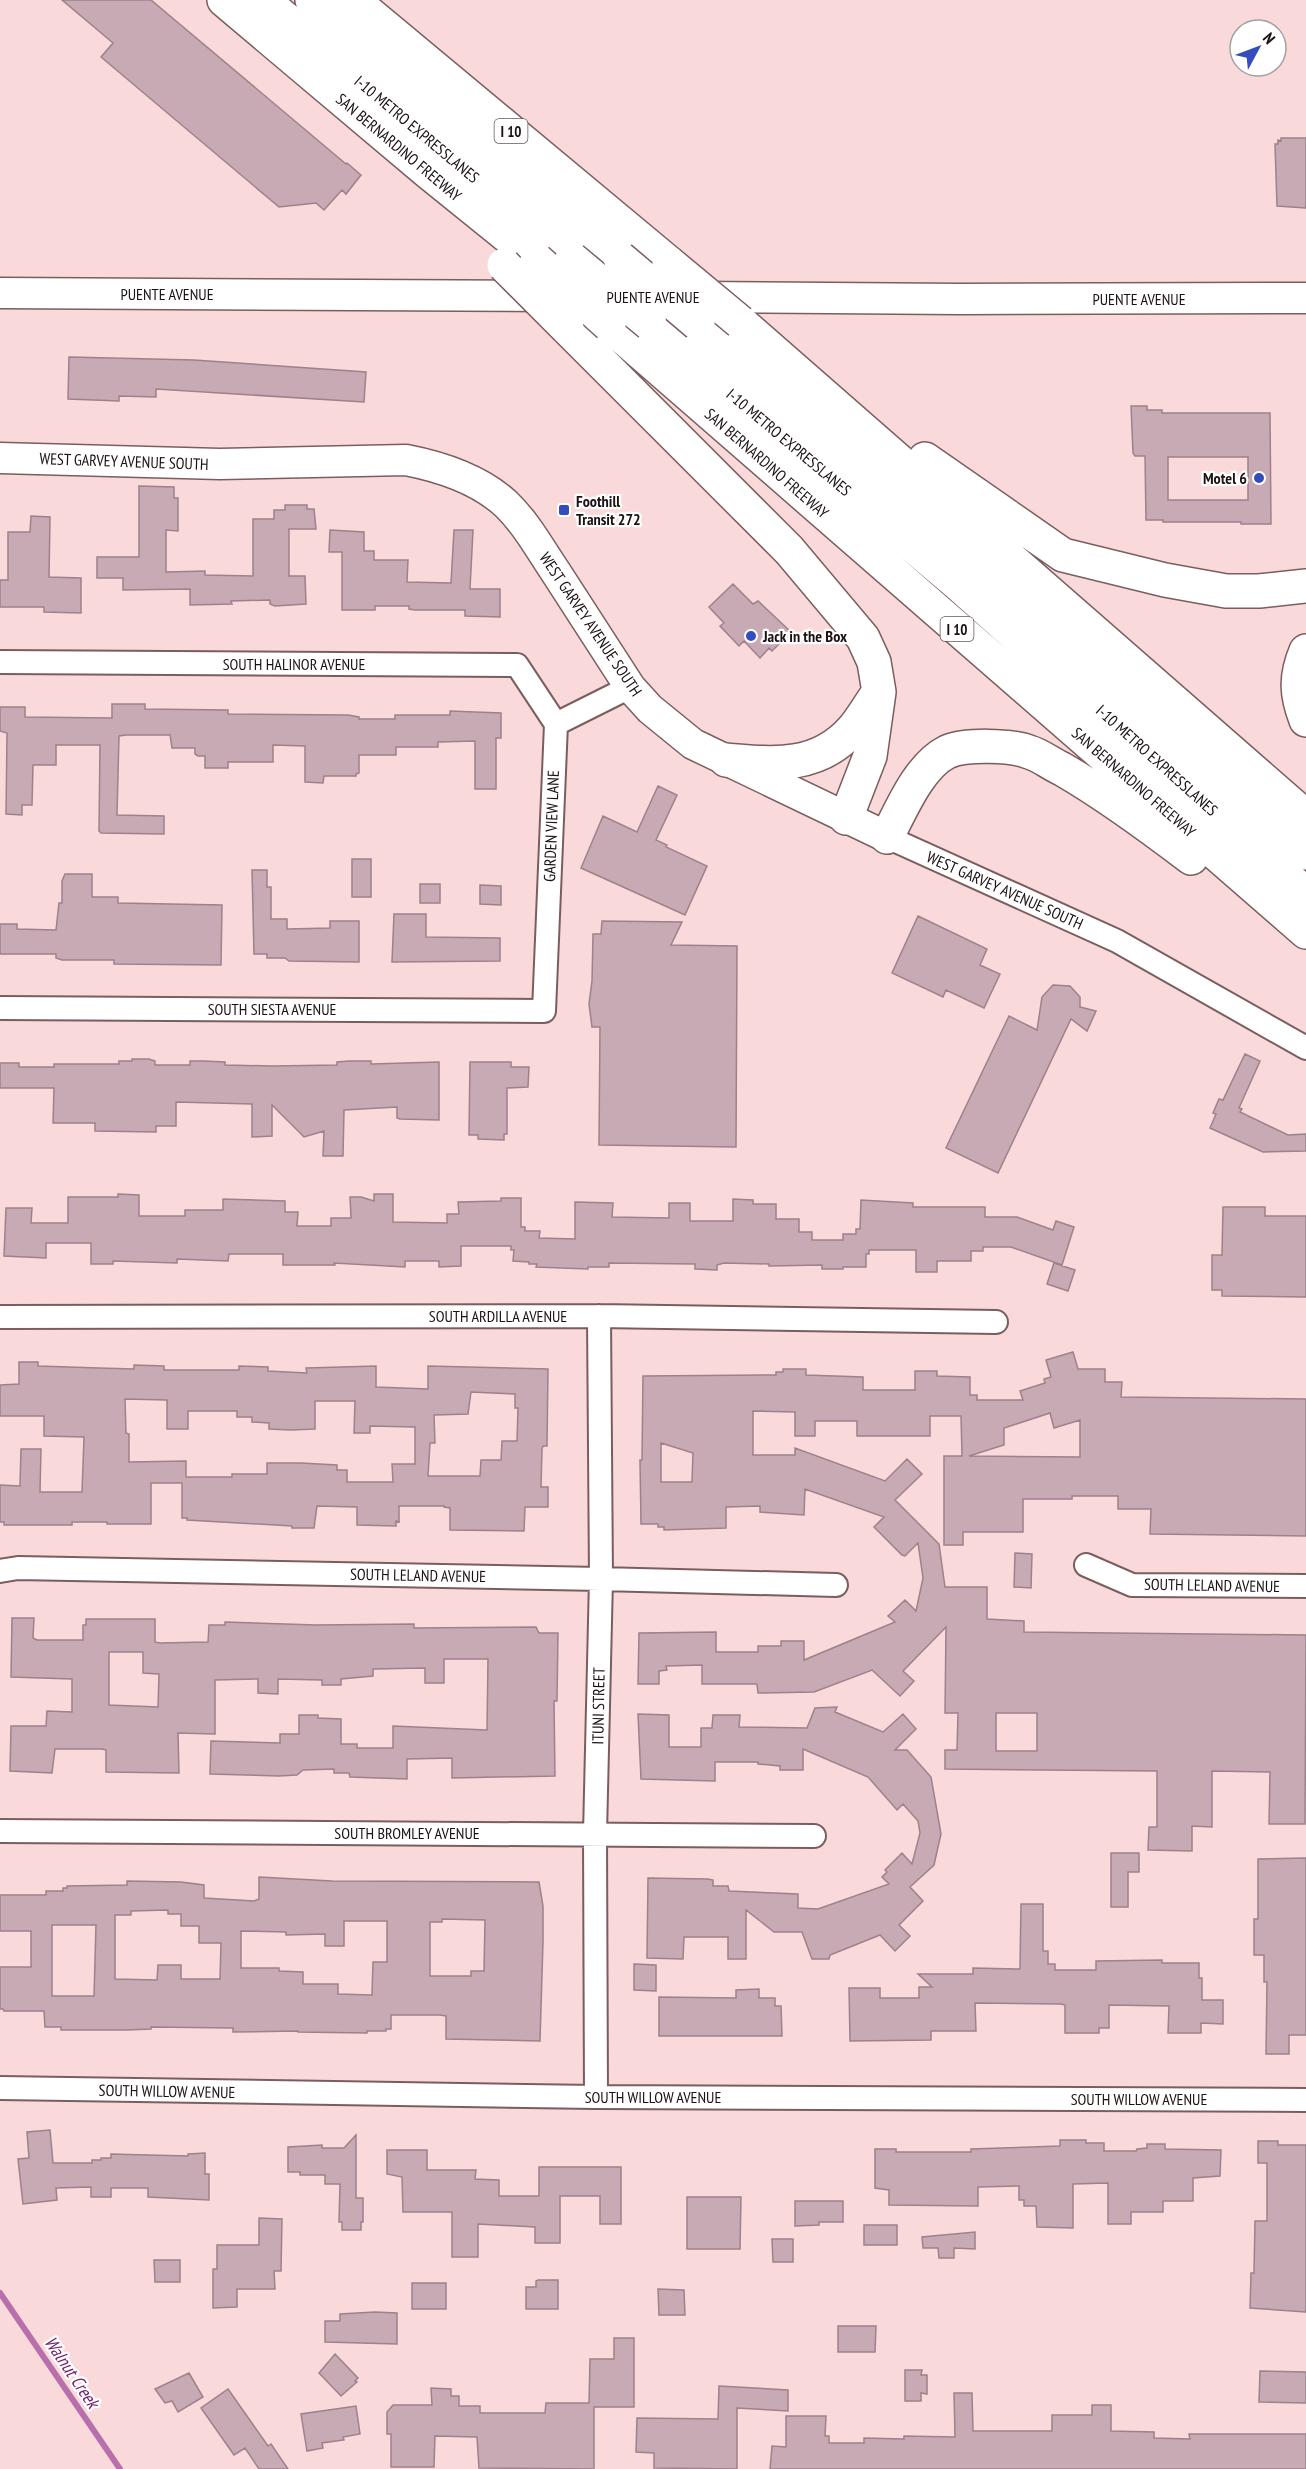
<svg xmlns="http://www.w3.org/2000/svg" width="1306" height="2469" font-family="'PT Sans Narrow',sans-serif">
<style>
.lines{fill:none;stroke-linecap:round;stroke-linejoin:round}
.stream{stroke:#b770ac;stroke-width:6}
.building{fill:#c7aab4;stroke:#9d818b;stroke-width:1.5;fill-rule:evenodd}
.minor-casing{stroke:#7a5e5f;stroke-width:26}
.major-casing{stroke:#7a5e5f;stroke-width:33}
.highway-casing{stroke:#7a5e5f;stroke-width:36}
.minor{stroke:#fff;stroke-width:22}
.major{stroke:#fff;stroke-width:30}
.highway{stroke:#fff;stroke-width:33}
.highway-bridge-casing{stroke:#7a5e5f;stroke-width:36;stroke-linecap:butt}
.highway-bridge{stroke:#fff;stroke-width:33}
.poi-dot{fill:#324dbe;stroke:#fff;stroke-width:2}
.labels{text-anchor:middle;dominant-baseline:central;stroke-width:4.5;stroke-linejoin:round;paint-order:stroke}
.shield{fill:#fff;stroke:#61595a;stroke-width:1.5}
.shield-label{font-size:15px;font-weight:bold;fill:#1d1213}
.street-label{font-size:16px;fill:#1d1213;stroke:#fff}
.poi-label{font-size:16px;font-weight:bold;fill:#1d1213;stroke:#fff;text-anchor:start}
.water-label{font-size:18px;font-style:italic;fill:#76216d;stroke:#fff}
</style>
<rect width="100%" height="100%" fill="#fad9da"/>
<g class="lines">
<!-- stream -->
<path class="stream" d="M0,2293L120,2469"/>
</g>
<!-- building -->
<path class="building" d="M62,0H151L346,164L347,163L361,175L346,194L342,190L324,210L316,203L279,207L101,57L113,43Z
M1281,138H1306V208L1277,206L1275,144H1278V140L1281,141Z
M69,357L194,360L366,372L364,402L156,389V397L119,396V401L68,399Z
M1131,406H1147V410H1162V413H1270L1271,524H1241V522H1163V520H1146L1145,456H1135L1133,453ZM1168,457H1248V500H1168Z
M139,486L174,487V498H178V531L166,530V572L205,571V575L253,576V519H274V510H285V505H307V509H314L316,529H289V576H305L306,604L275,606L270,604V600L231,601L232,604L190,605V589L123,590V578H97V557H139Z
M31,516L50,517L49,577L81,578V613L44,612V607H0V580H8V532H30Z
M330,530L364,532V551H374V560H408L407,582L451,583L454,530H473L470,589H500V617L465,616V610H415L409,609V606H375V610H342V552H329Z
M733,584L753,604L758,601L791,632L772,651L769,648L760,658L744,641L739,646L720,626L724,623L709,607Z
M112,704H145V709L228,710V714L348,715L359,717V719H395V715H450V711L501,713V738H496V789H475V741L438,742V747H396V755H359V773L356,774V776H324L323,783L305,782V746L273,745V762H228V768H205V756H198L195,754V748H172L170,735H126L119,736L117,815L164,816V834L101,833L99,831L100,745H56V765H33L32,805H22V815L6,814L7,733L0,731V707H25V717L112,718Z
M658,786L677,795L656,840L667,845L666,847L707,866L685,915L581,868L603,816L637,832Z
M352,859H371V897H352Z
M252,870H267V887H271V919H287V929L330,928V921H359V962L289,961L285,958H267V954H254Z
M65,874H92V897H118V903L222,905L221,965L114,964V960H62L56,958V954H0V924H17V929L56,930L59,903H62V881Z
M420,884H440V903H420Z
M480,885L501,886V905L480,904Z
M394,914H426V937L500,938V961L392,962Z
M918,916L987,949L980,965L1000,974L984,1008L946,990L943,997L892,973Z
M602,921L682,922L671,945L737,946L736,1147L599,1145L600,1027H592L589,1004L592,981L593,934H601Z
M1053,985L1070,986L1080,997V1007L1096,1011L1087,1031L1071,1019L998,1173L946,1148L1009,1016L1037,1030L1042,997Z
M1245,1054L1260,1061L1239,1108L1242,1109L1240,1112L1288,1135L1306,1134V1151L1263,1152L1210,1128L1216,1114L1213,1113L1219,1099L1223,1100Z
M132,1059H149L155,1061V1065H190V1061H204L225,1062V1065L272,1066L337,1065V1062L349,1061H371V1064L439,1062V1120L400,1119L397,1118V1107L344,1110L343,1156H323L324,1131L304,1137L272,1105V1136L252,1137V1104L176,1102V1126H156V1132L95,1131V1123H53L54,1088H0V1063H19V1067H54V1064H119V1061H132Z
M470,1062H511V1067H529L528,1087L507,1088V1134H504V1140L478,1139V1135H469Z
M118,1194L139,1195V1216H185V1210H223V1199L285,1201V1212H298L297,1226H331V1218H351L350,1197H361L374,1201V1194H393V1222L447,1223V1214H459L458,1202L501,1201V1198H521V1227H525V1231H540L539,1238L575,1239V1202L613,1203L612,1217L669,1218V1203H690V1221H733V1199L753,1200V1204H776V1219H799V1232H812V1240H843V1234H856V1229H860L861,1200L913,1203V1207H985V1217H1017L1053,1230L1056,1221L1074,1227L1062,1265L1011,1247H983V1251H971V1261H937V1272H916V1250H869V1254H866V1267H843V1269H822V1265L769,1266V1264L724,1263L717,1265V1270L695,1269V1264L609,1263V1267H588V1269L536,1267L537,1264H529V1262L513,1261L514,1250H511V1246H461V1266L439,1267V1261H405V1267L334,1263L335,1265H283V1254H229L228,1261L177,1259V1263L113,1261V1264H91V1243H46V1258L4,1256L6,1208H32L31,1223H68V1197H118Z
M1223,1207H1265V1216H1306V1297L1222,1296V1290H1212V1255H1222Z
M1054,1263L1075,1270L1068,1291L1047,1284Z
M1073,1352L1078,1369H1105V1382H1122L1121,1397L1306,1399V1536L1150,1534L1151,1509H1118V1496H1072V1499H1023V1532H963V1545H944V1456H962L961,1416H930V1436H857V1421H815V1436H795V1412L753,1411V1455H795V1448L885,1481L907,1459L922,1474L895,1500L939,1544L945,1587H987V1619L1024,1621V1632L1306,1635L1305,1824H1269L1270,1772L1212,1771V1827L1192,1826V1851L1148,1850L1149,1827H1157V1771L945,1769V1750H957L958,1713H945L946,1627L903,1671L914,1681L900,1696L872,1670L814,1692L758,1693L757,1684H702V1665L666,1666L667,1670L659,1671V1684H638L639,1633L716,1632V1652H758V1646H781V1641H804V1660L895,1622L888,1616L905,1600L916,1611L923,1578L918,1543L905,1556L902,1555L874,1527L884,1517L805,1489L804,1515L760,1512V1506L726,1507V1528L664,1530V1527H658V1524H641L640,1460H642L643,1376L776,1375V1372H783V1369H806V1375L863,1377V1390H915V1371H937V1376L970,1377V1395H977V1400H1023L1020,1391L1045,1383L1044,1379L1051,1377L1046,1360ZM1050,1413L1054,1428L1080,1420V1457L969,1456L1004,1445V1428ZM661,1443L693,1453L692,1482H661ZM996,1713H1037V1751H996Z
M19,1362H38V1366L99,1368L134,1369V1365L164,1366V1370H239V1366L268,1367V1371L307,1373L306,1368L376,1366V1387L428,1389V1366L548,1369L547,1446H543L542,1449L541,1487H548V1507H525L524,1531L450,1530V1508L444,1507V1506H399V1522L396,1521V1526L357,1525V1507L317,1506L314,1528H292V1526L187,1520V1518H182V1483H151V1524H107V1522H72V1525H4V1522H0V1485L20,1486L21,1449H41L40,1492H82L84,1437L44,1436V1416H0V1385L19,1384ZM471,1392L515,1394V1408H518L517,1441H502L501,1460H481L480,1476H428L430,1443H435L434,1415L468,1414ZM125,1399L167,1400V1429H188V1411H237V1417H252V1422L269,1423V1429L291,1430L315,1429V1401H355L354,1433H370V1426L415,1427V1464H392L393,1482H347V1470H337V1465L301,1463H267V1474H232V1477H186V1461L129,1462V1434L126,1433Z
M1015,1553L1032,1554L1031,1588L1014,1587Z
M12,1618H34L33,1638L37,1640H83V1625H86V1619H155V1642L160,1643L208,1642L209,1625H225V1622L316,1625L414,1624V1628L536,1627L539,1633H558L557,1701H554L555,1776L452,1778V1758L407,1759V1779L350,1777L349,1773H334V1769L303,1770L297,1775L279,1776L210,1774L211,1741L280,1743V1734H299V1715H318V1718L341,1719V1744H357V1748H393V1726L487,1730L488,1659H444V1683H425V1668L373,1669V1676L341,1679V1685H322V1680L278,1679V1694L258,1693V1679L215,1680V1734L178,1733L179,1773L106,1772V1750L102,1749H55L52,1773L10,1771L11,1726H46L47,1711L72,1712V1679L11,1677ZM109,1652H143V1673L159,1674L158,1707L109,1705Z
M837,1707L835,1712L883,1732L903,1714L916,1729L895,1750H907L931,1777L941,1834L934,1865L910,1887L923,1901L899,1925L910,1936L895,1951L880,1935L830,1955L829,1959H812L802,1932H774L746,1910V1959H728V1937H684L683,1959L647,1958L648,1878L708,1879L713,1880V1886H728L729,1891L798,1894V1908L818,1909L889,1884L882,1877L887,1872L885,1870L902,1853L912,1864L920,1833L918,1821L903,1804L897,1810L868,1777L803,1749V1770H780V1766L758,1764V1762H715V1781L641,1779L638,1714L669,1715V1747H701V1728H712L713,1715H740L739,1727L807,1728L815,1708Z
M1111,1853H1139V1872H1128V1907H1111Z
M1306,1858V2035H1289V2054H1266L1267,1982H1264V1955H1254V1919H1258V1859Z
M259,1877L332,1881L539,1882L543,1906V1942L540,2041L446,2039V2016L440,2015H391V2029H386V2031H367V2033L298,2032V2031L233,2032V2028L151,2027V2029L127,2030H61V2027H45L44,2011H4L3,2009H0V1967H31V1931H0V1895H46V1891H63V1888H67V1886L127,1885V1881L181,1882L204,1885V1898L254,1901L259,1899ZM168,1910V1914H181V1926H199V1943H221L220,1979H181V1965H158L157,1980L115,1979V1915H131V1911ZM442,1919L485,1920L484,1971H471V1976H430V1922H442ZM344,1921H387V1962H373L372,1995L338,1994V1984H303V1972L279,1971V1968H241V1931L286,1932V1935L325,1934V1946H344ZM52,1925H96L94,1996H52Z
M1021,1904H1043V1951H1048V1964H1055V1970H1096V1961L1162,1960V1963H1199V1978H1202V2000H1223V2024L1201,2023V2033H1168L1169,2006L1109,2005V2028H1099V2033H1065V2005L1061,2004L975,2003L976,2031H931V2040L850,2041L849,1988H880V1998H919V1987H932L918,1974H973V1968L1020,1969Z
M634,1964L656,1965V1991L634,1990Z
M759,1989V1998H775V2006H781L782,2036H659V1997L736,1998V1990Z
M50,2130L53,2163H92V2160H101V2158H111V2154L188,2156V2154L205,2153V2174H209V2200L148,2197V2188H111V2197H91V2187L56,2188L57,2200L23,2204L18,2159L29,2158L27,2132Z
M356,2135V2198H363V2222H361V2230H342V2222H339L340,2184H325V2175H300V2172H288V2147L322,2145V2148H344Z
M1060,2140H1086V2143H1104V2151H1136L1137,2149L1147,2148V2144H1165V2149L1221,2150L1220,2176L1193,2178V2201H1163V2212H1131V2224H1108V2183L1073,2184V2228L1037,2227L1036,2206H1024V2200H1019V2186L978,2187V2206L889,2205V2190L875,2188V2149H896V2152H971V2149L1060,2146Z
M1258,2141H1278V2145H1306V2312L1250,2308L1251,2273H1254L1255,2221H1267V2163H1258Z
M387,2150H427V2170H476L475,2179L499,2180V2196H539V2167H621V2224H600V2196H560V2243H535V2227L478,2224V2257H452V2212H403L402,2177L387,2174Z
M687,2197H741L740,2249H687Z
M795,2201H843V2222H819V2225L795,2226Z
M259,2218L282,2219L281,2271H274L275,2289H237V2307L213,2308V2269H217V2245H259Z
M864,2225H897V2245H864Z
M975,2232V2249L954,2248V2258H939L938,2248H923L922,2237Z
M772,2239H793V2262H773Z
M154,2260H180V2282H155Z
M538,2280H558V2309H526V2287H536V2281Z
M412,2283H446V2309H412Z
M658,2289L684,2290L685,2315H659Z
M375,2312L397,2313V2344L325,2342V2321H340V2314Z
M838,2326H876L875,2352H838Z
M614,2338H634V2407H594V2469L479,2468L477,2437L435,2436L434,2467H391V2434H387V2412L393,2405H432L431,2388L451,2389V2396H459V2406H480V2413H545L546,2403H589L590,2359H614Z
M335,2354L358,2378L355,2381L357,2382L341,2396L319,2373Z
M905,2370H922L921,2375H927V2394L921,2393V2401H905Z
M1260,2371L1306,2372V2403L1259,2402Z
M189,2373L203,2397L178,2412L172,2401L165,2403L155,2389Z
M719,2386L788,2390V2411L737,2408V2469L654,2468V2453L636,2452L637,2418L718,2419Z
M228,2389L268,2446L271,2444L288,2469H259L245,2448L234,2455L201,2408Z
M954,2393H972L973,2431H1052V2415H1092V2405H1111V2431L1154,2432V2438L1190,2439L1189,2434H1306V2469H770L772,2446L786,2447V2416H826L825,2436H829V2443H864V2438L904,2439V2436L955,2437Z
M356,2406L360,2434L343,2437L344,2440L322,2443L323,2448L307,2451L301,2414Z"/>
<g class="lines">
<defs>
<path id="minor" d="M0,662L517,665L556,724
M887,837L1117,941L1306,1048
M0,1008L544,1011L556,724L630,687
M0,1317L599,1316L996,1322
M1086,1565L1132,1585L1306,1586
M0,1571L18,1568L601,1579L836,1585
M0,1831L814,1836
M0,2088L596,2097L1306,2100
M596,2097L595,1834L601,1579L599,1316"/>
<path id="major" d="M0,293L553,296
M697,297L960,299L1306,298
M0,458L220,464L406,460C442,467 479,479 506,504C526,523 540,549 555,571C580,610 605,648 630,687L650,709L693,744L887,837"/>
<path id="highway" d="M224,0L428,172L537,260
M263,0L572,259
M312,0L620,258
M353,0L669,263
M740,322L1306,817
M650,324L958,584L1306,894
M698,324L1064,636L1306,853
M609,325L1306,932
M567,328L789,550L863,638L874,662L879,692L870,756L846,818
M925,459L1063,555L1165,580L1226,591H1259L1306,586
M1306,651C1295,677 1296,694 1306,720
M726,760C773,764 817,769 852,730C861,720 868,707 876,696
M887,837C901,810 919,766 947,752C965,744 1011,745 1029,752C1040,755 1051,764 1062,769C1107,795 1149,826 1191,858"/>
</defs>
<!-- minor casing -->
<use href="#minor" class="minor-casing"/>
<!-- major casing -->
<use href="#major" class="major-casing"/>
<!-- highway casing -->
<use href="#highway" class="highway-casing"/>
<!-- minor -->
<use href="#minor" class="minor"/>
<!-- major -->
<use href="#major" class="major"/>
<!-- highway -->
<use href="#highway" class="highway"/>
<defs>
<path id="highway-bridge" d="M620,258L698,324
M572,259L650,324
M537,260L609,325
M669,263L740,322
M504,265L567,328"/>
</defs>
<!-- highway-bridge casing -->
<use href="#highway-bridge" class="highway-bridge-casing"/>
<!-- highway-bridge -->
<use href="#highway-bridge" class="highway-bridge"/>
</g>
<!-- markers -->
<g class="poi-dot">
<circle cx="1259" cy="478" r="6"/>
<rect x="558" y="504" width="12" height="12" rx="3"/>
<circle cx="751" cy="636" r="6"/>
</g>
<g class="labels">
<!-- shield labels -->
<g class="shield">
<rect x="494.5" y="119" width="33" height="24" rx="4.5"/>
<rect x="940.5" y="617" width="33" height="24" rx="4.5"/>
</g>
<g class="shield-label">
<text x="511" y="131">I 10</text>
<text x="957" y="629">I 10</text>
</g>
<!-- street labels -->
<g class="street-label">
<text transform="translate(417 129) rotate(40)">I-10 METRO EXPRESSLANES</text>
<text transform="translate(399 147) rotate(40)">SAN BERNARDINO FREEWAY</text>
<text x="167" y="294">PUENTE AVENUE</text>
<text x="653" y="297">PUENTE AVENUE</text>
<text x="1139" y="299">PUENTE AVENUE</text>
<text transform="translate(789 442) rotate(40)">I-10 METRO EXPRESSLANES</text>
<text transform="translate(124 461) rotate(2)">WEST GARVEY AVENUE SOUTH</text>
<text transform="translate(767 463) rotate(41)">SAN BERNARDINO FREEWAY</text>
<text transform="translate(591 624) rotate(56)">WEST GARVEY AVENUE SOUTH</text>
<text x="294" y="664">SOUTH HALINOR AVENUE</text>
<text transform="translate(1157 760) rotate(42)">I-10 METRO EXPRESSLANES</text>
<text transform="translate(1134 782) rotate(41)">SAN BERNARDINO FREEWAY</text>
<text transform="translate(551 826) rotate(-88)">GARDEN VIEW LANE</text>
<text transform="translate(1005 890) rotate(24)">WEST GARVEY AVENUE SOUTH</text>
<text x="272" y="1009">SOUTH SIESTA AVENUE</text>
<text x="498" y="1316">SOUTH ARDILLA AVENUE</text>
<text transform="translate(418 1575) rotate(1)">SOUTH LELAND AVENUE</text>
<text transform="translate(1212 1585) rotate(1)">SOUTH LELAND AVENUE</text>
<text transform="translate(598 1706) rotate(-89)">ITUNI STREET</text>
<text x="407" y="1833">SOUTH BROMLEY AVENUE</text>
<text transform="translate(167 2091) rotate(1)">SOUTH WILLOW AVENUE</text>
<text x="653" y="2097">SOUTH WILLOW AVENUE</text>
<text x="1139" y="2099">SOUTH WILLOW AVENUE</text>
</g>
<!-- poi labels -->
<g class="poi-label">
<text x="1247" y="478" text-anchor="end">Motel 6</text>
<text x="576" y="501">Foothill<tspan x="576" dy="18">Transit 272</tspan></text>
<text x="763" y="636">Jack in the Box</text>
</g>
<!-- water labels -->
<g class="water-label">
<text transform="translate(72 2372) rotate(56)">Walnut Creek</text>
</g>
</g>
<!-- north arrow -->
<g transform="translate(1258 48) rotate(49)"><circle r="28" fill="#ffffff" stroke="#a5a0a1" stroke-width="1.5"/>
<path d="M0-4.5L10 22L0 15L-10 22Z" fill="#324dbe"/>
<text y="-9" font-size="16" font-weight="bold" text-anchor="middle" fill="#1d1213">N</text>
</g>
</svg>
